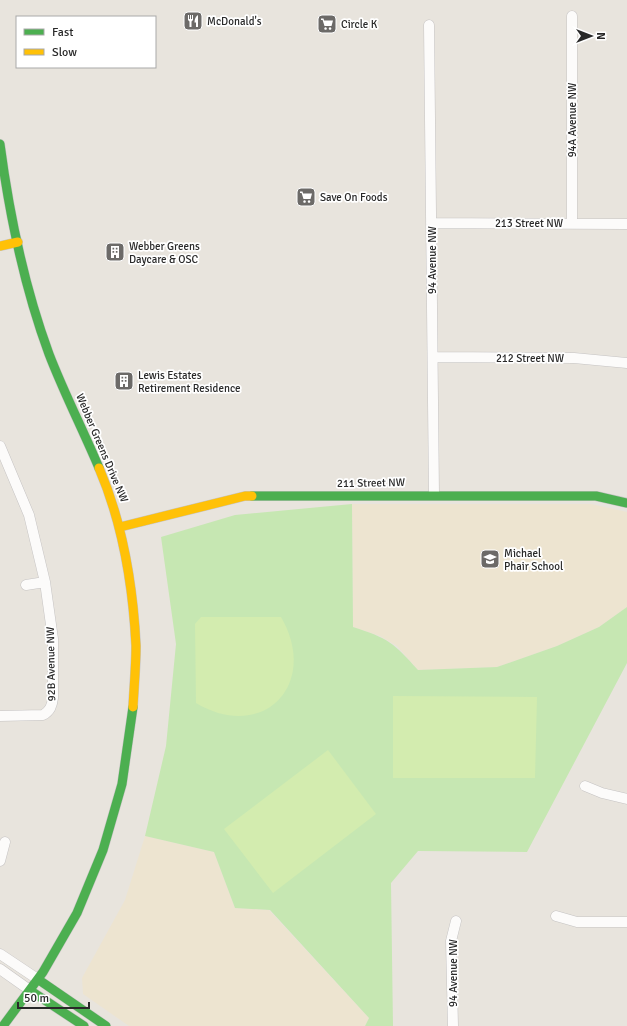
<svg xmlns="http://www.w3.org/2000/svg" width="627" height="1026" font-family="Signika,sans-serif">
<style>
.education{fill:#ede4d0}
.green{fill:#c6e7b2}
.pitch{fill:#d3ecaf}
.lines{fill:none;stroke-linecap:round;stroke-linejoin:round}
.street-casing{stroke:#c5c3c3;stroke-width:11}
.fast-casing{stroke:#c5c3c3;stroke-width:10}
.slow-casing{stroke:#c5c3c3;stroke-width:10}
.street{stroke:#fcfbfa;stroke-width:10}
.fast{stroke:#4caf50;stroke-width:9}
.slow{stroke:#ffc107;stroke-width:9}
.labels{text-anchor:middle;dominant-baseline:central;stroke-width:3.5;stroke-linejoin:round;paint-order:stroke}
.poi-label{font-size:11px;fill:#292929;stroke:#fff;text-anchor:start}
.street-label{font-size:11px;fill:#292929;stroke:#fff}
</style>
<rect width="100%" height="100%" fill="#e8e4dd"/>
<!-- education -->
<path class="education" d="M352,504H591L627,512V607L599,627L557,646L497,667L418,670L397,646L380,636L353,627Z
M145,836L214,852L235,908L269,910L369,1018L365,1026H129L83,994L82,978L125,900Z"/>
<!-- green -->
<path class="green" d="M352,504L353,627C388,638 394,643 418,670L497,667L557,646L599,627L627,607V663L527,852L418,851L391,883L393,1026H365L369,1018L270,910L235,908L214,852L145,836L166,746L176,644L161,537L235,515Z"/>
<!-- pitch -->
<path class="pitch" d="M201,617H281C320,684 263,743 196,703L195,624Z
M393,696L537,697L535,778H393Z
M328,750L376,814L273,893L224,829Z"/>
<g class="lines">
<defs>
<path id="street" d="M572,16V223
M429,25L434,495
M431,223L627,224
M433,357L574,358L627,363
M0,446L29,515L45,582L53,639V698C52,706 50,711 43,715L0,716
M26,585L45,582
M585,786L602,793L627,799
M0,861L5,842
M556,916L577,922H627
M0,954L39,980
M0,969L31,991
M453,1026L451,941L456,921"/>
<path id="fast" d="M0,144C9,212 25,289 49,354C64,393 83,430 99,468
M252,496H596L627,503
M39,980L106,1026
M31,991L84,1026
M3,1026L43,972L77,913L103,850L122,784L133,707"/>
<path id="slow" d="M0,246L18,242
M99,468C123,524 133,585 136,646C136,666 134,687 133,707
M120,527L245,496H252"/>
</defs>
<!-- street casing -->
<use href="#street" class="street-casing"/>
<!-- fast casing -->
<use href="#fast" class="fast-casing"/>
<!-- slow casing -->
<use href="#slow" class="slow-casing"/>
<!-- street -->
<use href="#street" class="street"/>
<!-- fast -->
<use href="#fast" class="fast"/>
<!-- slow -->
<use href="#slow" class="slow"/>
</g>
<!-- icons -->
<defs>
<symbol id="restaurant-square" viewBox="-11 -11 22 22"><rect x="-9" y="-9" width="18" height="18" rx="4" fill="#6c6a68" stroke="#fff"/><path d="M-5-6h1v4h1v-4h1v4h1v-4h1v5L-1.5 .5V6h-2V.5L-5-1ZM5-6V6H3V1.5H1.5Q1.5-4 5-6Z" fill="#fff"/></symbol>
<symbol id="supermarket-square" viewBox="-11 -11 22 22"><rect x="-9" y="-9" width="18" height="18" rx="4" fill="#6c6a68" stroke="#fff"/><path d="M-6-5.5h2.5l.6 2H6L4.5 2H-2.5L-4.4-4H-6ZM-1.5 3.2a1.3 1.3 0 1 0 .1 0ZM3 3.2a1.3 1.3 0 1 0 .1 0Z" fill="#fff"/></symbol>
<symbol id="building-square" viewBox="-11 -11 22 22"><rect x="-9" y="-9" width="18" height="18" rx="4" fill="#6c6a68" stroke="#fff"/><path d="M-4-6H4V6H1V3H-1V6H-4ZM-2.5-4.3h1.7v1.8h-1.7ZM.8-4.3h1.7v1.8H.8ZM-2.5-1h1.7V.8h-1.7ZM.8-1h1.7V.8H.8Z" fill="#fff"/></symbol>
<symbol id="school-square" viewBox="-11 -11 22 22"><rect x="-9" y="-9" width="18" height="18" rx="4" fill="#6c6a68" stroke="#fff"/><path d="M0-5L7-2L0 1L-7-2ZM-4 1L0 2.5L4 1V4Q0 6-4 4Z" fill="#fff"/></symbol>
</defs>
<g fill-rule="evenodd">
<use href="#restaurant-square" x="182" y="10" width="22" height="22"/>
<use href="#supermarket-square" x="316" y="13" width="22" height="22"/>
<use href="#supermarket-square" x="295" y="186" width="22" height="22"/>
<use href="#building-square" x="104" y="241" width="22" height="22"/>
<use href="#building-square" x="113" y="370" width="22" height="22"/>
<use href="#school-square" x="479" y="548" width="22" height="22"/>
</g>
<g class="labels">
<!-- poi labels -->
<g class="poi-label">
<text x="207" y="21">McDonald's</text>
<text x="341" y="24">Circle K</text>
<text x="320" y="197">Save On Foods</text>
<text x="129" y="246">Webber Greens<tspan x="129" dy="13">Daycare &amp; OSC</tspan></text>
<text x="138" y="375">Lewis Estates<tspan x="138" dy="13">Retirement Residence</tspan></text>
<text x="504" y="553">Michael<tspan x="504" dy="13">Phair School</tspan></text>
</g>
<!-- street labels -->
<g class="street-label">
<text transform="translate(572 120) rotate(-90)">94A Avenue NW</text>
<text x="529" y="223">213 Street NW</text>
<text transform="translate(432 260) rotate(-90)">94 Avenue NW</text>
<text x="530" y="358">212 Street NW</text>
<text transform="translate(102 448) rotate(67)">Webber Greens Drive NW</text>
<text transform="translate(371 483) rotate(-1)">211 Street NW</text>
<text transform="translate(51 664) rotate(-91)">92B Avenue NW</text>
<text transform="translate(453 973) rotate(-90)">94 Avenue NW</text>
</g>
</g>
<!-- legend -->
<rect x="16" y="16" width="140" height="52" fill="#ffffff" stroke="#a9a9a9"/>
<rect x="24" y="29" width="20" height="6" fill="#4caf50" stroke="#a9a9a9"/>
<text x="52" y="36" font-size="12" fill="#292929">Fast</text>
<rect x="24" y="49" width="20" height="6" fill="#ffc107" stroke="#a9a9a9"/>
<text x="52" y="56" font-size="12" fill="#292929">Slow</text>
<!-- north arrow -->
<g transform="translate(591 36) rotate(90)" stroke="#ffffff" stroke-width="3" paint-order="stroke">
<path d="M0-3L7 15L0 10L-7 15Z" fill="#292929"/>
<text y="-6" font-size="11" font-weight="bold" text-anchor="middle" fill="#292929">N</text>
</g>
<!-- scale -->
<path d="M18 1002v6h71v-6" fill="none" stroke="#292929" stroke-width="2"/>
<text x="24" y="1002" font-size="12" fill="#292929" stroke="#ffffff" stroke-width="3" paint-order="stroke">50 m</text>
</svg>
